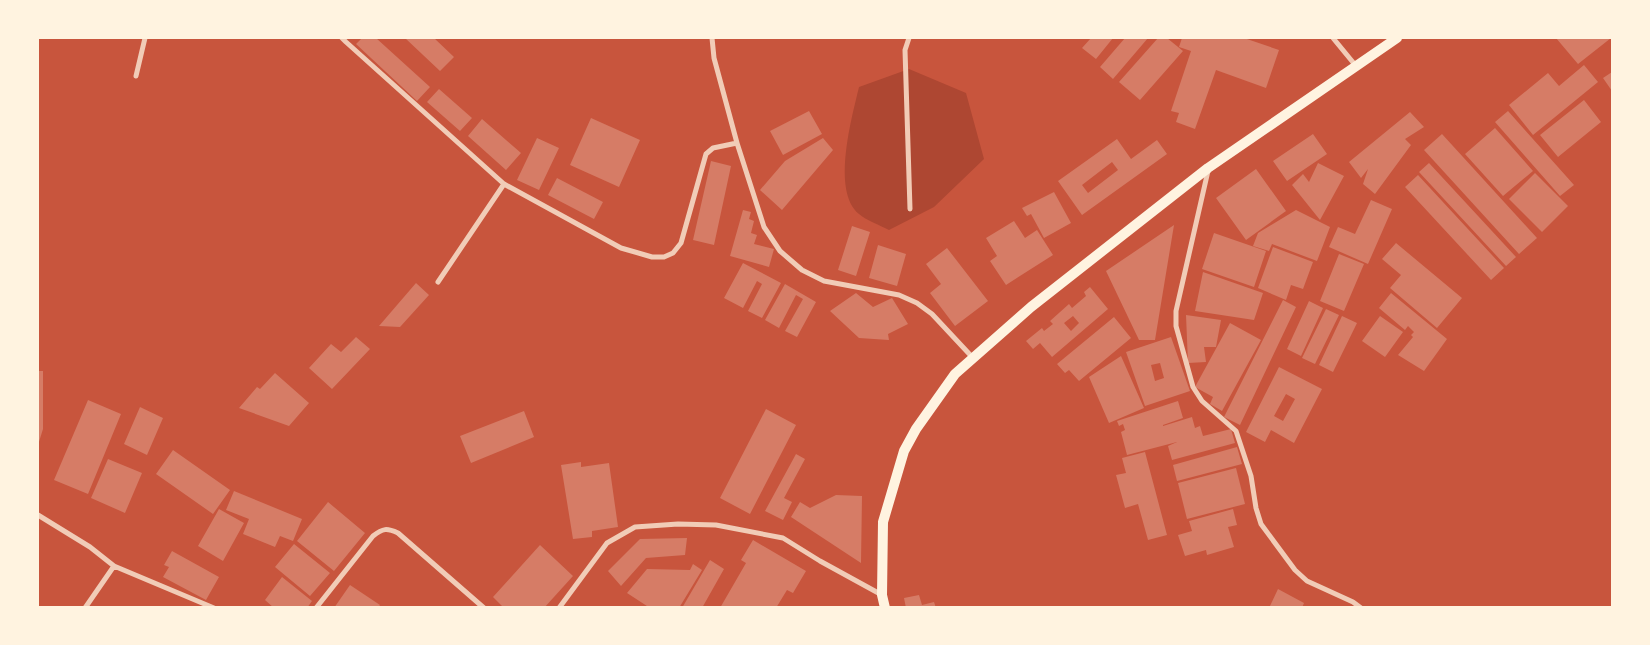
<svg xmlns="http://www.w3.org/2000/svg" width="1650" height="645" font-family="'Titillium Web',sans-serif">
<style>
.green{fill:#ae4732}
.building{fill:#d67c66;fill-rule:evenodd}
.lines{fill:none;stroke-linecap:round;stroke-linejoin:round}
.minor{stroke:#f1ccb7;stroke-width:5}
.secondary{stroke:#fff3e0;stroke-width:10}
</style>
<rect width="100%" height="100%" fill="#c8553d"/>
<!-- green -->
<path class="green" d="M909,69L966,93L984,159L934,207L889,230C880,225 867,221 859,214C831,191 852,117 859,87Z"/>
<!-- building -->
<path class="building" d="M362,38H376L430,87L417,101L356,44Z
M405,38H434L454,57L440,71Z
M1091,38H1113L1096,59L1082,48Z
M1125,38H1148L1113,79L1100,67Z
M1158,38H1167L1183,51L1140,100L1119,82Z
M1182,38H1244L1279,50L1266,88L1216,70L1195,129L1176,122L1179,113L1171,111L1191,51L1179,47Z
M1556,38H1611L1578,64Z
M1584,65L1598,82L1533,135L1509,105L1548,73L1559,86Z
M1612,72V91L1603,78Z
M439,89L472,118L460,131L427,102Z
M1584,100L1601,122L1558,157L1540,135Z
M809,111L822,134L783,155L770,131Z
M1508,111L1574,185L1560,196L1495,122Z
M1410,112L1424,127L1405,139L1411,145L1375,194L1363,184L1368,169L1361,178L1349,162Z
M591,118L640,140L619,187L570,165Z
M482,119L521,153L506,170L468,136Z
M1495,128L1533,171L1503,196L1465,154Z
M1313,134L1327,154L1287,181L1273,161Z
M1442,134L1537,238L1519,254L1424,150Z
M537,138L559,148L539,190L517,180Z
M823,138L833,150L782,210L760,190L785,161Z
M1117,139L1131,159L1157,140L1167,154L1082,215L1058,181ZM1112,162L1118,170L1088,193L1082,185Z
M711,161L731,166L714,245L693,240Z
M1318,163L1344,176L1320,220L1292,185L1303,174L1309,182Z
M1429,163L1516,257L1506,266L1419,172Z
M1256,169L1286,211L1246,240L1216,198Z
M1535,173L1568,206L1542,232L1509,199Z
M1418,175L1504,268L1491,280L1405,187Z
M557,178L603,202L594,219L548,195Z
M1054,192L1071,223L1044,238L1031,214L1027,216L1022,208Z
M1371,200L1392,209L1368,264L1329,247L1338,227L1355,234Z
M743,210L751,212L749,219L754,221L751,233L757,235L754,244L774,249L769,267L730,256Z
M1296,210L1330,227L1317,261L1272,244L1269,251L1253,246L1258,233Z
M1014,221L1025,238L1037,230L1053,255L1006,285L990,261L997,256L986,238Z
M1174,225L1155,340H1139L1106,271Z
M852,226L870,232L856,276L838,270Z
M1214,233L1266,251L1254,287L1202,269Z
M1396,243L1462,298L1437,328L1390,288L1401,275L1382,259Z
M878,245L906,254L897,286L869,278Z
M1273,247L1313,262L1303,289L1291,285L1286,300L1258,288Z
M947,248L988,301L955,326L930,293L941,284L926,264Z
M1339,254L1364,264L1344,311L1320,301Z
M743,263L781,283L762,318L748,311L762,284L757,281L743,308L724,298Z
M1203,272L1263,293L1254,320L1195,311Z
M416,283L429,295L400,327L379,326Z
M785,284L816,302L797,337L785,331L803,299L796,295L779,328L765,320Z
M1090,287L1108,309L1052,357L1040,343L1033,349L1026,341L1042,328L1044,331L1053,324L1050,321L1069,304L1072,308L1086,296L1084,292ZM1073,316L1079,323L1071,331L1064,323Z
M856,293L873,307L892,298L908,324L888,334L889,340L859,338L830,311Z
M1391,293L1447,339L1424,371L1398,355L1413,337L1411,335L1414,332L1408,326L1405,330L1379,308Z
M1283,300L1296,307L1240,425L1224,417Z
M1309,301L1323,308L1301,356L1287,349Z
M1326,309L1339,315L1315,364L1302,358Z
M1186,315L1221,320L1216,347H1204L1206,362L1188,363Z
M1342,316L1357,323L1333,372L1319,365Z
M1380,316L1403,332L1385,357L1362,341Z
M1114,317L1131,338L1079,381L1069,370L1065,373L1057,364Z
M1230,323L1261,340L1222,411L1210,404L1213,397L1195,387Z
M356,337L370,349L332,389L309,368L331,344L341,352Z
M1171,337L1190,391L1145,406L1126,352ZM1160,363L1164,378L1155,381L1151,365Z
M1121,356L1144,408L1109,423L1089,377Z
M1279,367L1322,389L1294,443L1271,430L1265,442L1246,432ZM1286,394L1295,399L1283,421L1274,416Z
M38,371H43V429L38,445Z
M275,373L309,403L289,426L239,408L257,387L260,389Z
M88,400L121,414L88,494L54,480Z
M1178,401L1183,418L1163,425V426L1192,417L1195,428L1200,426L1203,436L1231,429L1235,443L1172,460L1168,446L1177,442L1127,455L1121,432L1125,430L1123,424L1119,426L1117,421Z
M140,407L163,418L147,455L124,444Z
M766,409L796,425L750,514L720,498Z
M524,411L534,437L471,463L460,436Z
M1237,447L1242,464L1177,481L1173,465Z
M173,450L230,490L213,514L156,474Z
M1145,452L1167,535L1148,540L1138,504L1125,508L1116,475L1126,473L1122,458Z
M796,454L805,459L784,498L792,502L783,520L765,511Z
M108,459L142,473L125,513L91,498Z
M581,462V467L609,463L618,527L592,531V537L573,539L561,465Z
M1236,468L1245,504L1187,519L1178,483Z
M234,491L302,519L293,541L280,536L275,547L243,534L249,519L226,510Z
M836,495L862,496L861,563L791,517L800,502L810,508Z
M328,502L365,533L334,571L297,541Z
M219,509L244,523L223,561L198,546Z
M1233,509L1237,525L1228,527L1234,547L1207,555L1206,550L1185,556L1178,535L1192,531L1189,521Z
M687,538L685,555L646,558L621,586L608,571L640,539Z
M753,540L806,571L793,593L787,590L776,608H720L746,563L741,560Z
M294,544L330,573L310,596L275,567Z
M540,545L573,576L544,608H504L493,597Z
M172,551L219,577L206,600L163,577L169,567L164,565Z
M710,560L724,569L702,608H682Z
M693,564L702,570L679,608H650L627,593L647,569L690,570Z
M282,577L312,601L307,608H274L265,600Z
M350,585L380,605L378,608H334Z
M1278,589L1304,603L1302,608H1269Z
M919,595L922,605L934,602L936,608H906L904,598Z"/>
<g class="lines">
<!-- minor -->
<path class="minor" d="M342,38L346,42L504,184L621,248L652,257H664L673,253L681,243L706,154L713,148L737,143L764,227L780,251L802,270L824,281L899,295L917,303L932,314L974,359
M712,38L714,58L737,143
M909,38L905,50L910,209
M1333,38L1356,66
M136,76L145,38
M1208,171L1176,311V326L1193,387L1202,401L1236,431L1251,476L1256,508L1261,524L1295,570L1307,581L1353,602L1361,608
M438,282L504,184
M38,515L90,547L114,566
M85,608L114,566L214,608
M316,608L373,536C383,528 387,528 398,533L484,608
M559,608L607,543L635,527L678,524L716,525L783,538L820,561L882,595"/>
<!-- secondary -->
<path class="secondary" d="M885,608L882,595L883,522L904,451L916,429L955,374L1031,307L1208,168L1397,38"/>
</g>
<!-- border -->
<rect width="1650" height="645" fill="none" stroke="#fff3e0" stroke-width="78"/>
</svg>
